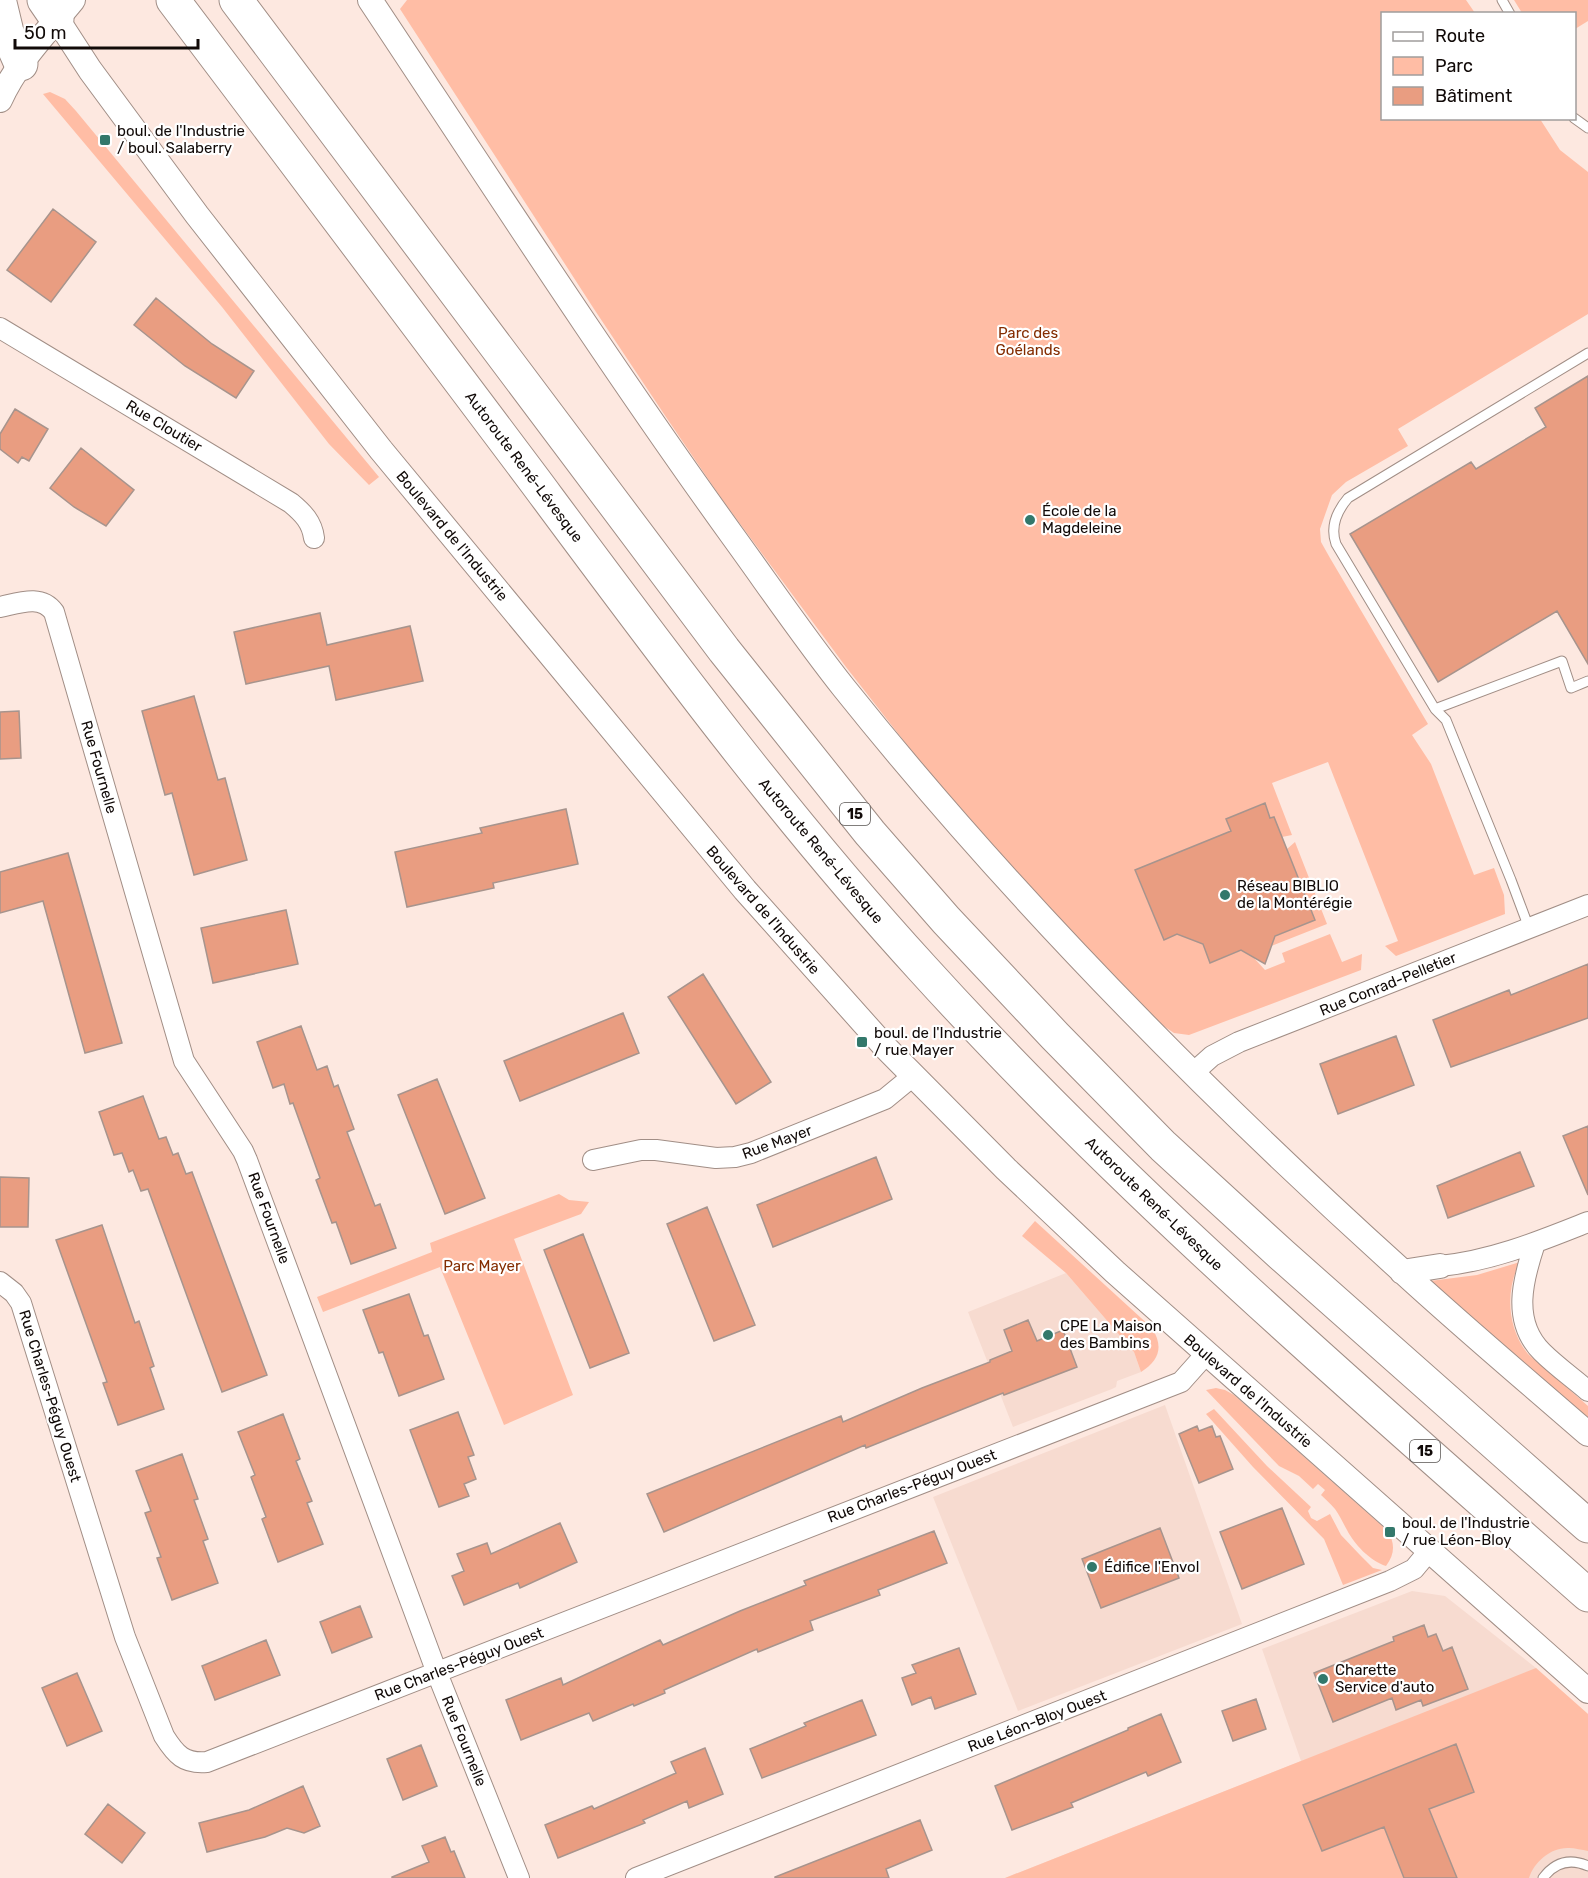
<svg xmlns="http://www.w3.org/2000/svg" width="1588" height="1878" font-family="Rubik,sans-serif">
<style>
.built{fill:#f7dbd0}
.green{fill:#ffbda5}
.building{fill:#e99d81;stroke:#a7948d;stroke-width:1.5}
.lines{fill:none;stroke-linecap:round;stroke-linejoin:round}
.service-casing{stroke:#a18e86;stroke-width:11}
.minor-casing{stroke:#a18e86;stroke-width:22}
.tertiary-casing{stroke:#a18e86;stroke-width:26}
.motorway-casing{stroke:#a18e86;stroke-width:35}
.service{stroke:#fff;stroke-width:9}
.minor{stroke:#fff;stroke-width:20}
.tertiary{stroke:#fff;stroke-width:24}
.motorway{stroke:#fff;stroke-width:33}
.poi-dot{fill:#33786b;stroke:#fff;stroke-width:2}
.labels{text-anchor:middle;dominant-baseline:central;stroke-width:4.5;stroke-linejoin:round;paint-order:stroke}
.shield{fill:#fff;stroke:#585452;stroke-width:1.5}
.shield-label{font-size:14px;font-weight:bold;fill:#110a08}
.poi-label{font-size:15px;fill:#110a08;stroke:#fff;text-anchor:start}
.park-label{font-size:15px;fill:#842c00;stroke:#fff}
.street-label{font-size:15px;fill:#110a08;stroke:#fff}
</style>
<rect width="100%" height="100%" fill="#fde8e0"/>
<!-- built -->
<path class="built" d="M1066,1273L1134,1352L1141,1372L1117,1381L1116,1387L1112,1389L1013,1427L968,1312Z
M1165,1405L1242,1624L1018,1711L933,1497Z
M1412,1591L1445,1596L1536,1668L1588,1714V1878H1005L1301,1761L1262,1649Z"/>
<!-- green -->
<path class="green" d="M407,0H1466L1475,13L1382,14V118L1540,119L1560,150L1588,172V314L1398,429L1408,446L1346,482L1332,495L1320,529L1321,542L1330,558L1428,724L1412,735L1431,764L1474,875L1494,868L1504,895L1505,914L1396,956L1385,946L1398,941L1328,762L1272,783L1292,835L1282,837L1274,817L1270,818L1264,803L1226,819L1231,831L1135,871L1164,940L1184,931L1188,938L1195,941L1201,939L1210,963L1249,947L1253,957L1265,970L1285,962L1282,953L1330,934L1342,962L1362,954L1361,970L1189,1035L1174,1033L1162,1025L1093,956L1020,876L918,759L846,667L721,498L666,417L594,309L400,9Z
M1514,0H1588V21L1575,29L1574,14L1522,13Z
M50,92L65,99L76,111L379,477L369,485L329,444L222,307L43,94Z
M1295,842L1327,924L1269,947L1266,940L1315,920L1287,849Z
M559,1194L569,1200L589,1202L581,1214L514,1239L573,1395L504,1425L440,1267L323,1312L317,1297L432,1252L430,1243Z
M1035,1221L1152,1328C1164,1347 1159,1361 1141,1372L1134,1352L1066,1273L1022,1236Z
M1520,1262C1505,1290 1507,1328 1528,1354C1533,1359 1540,1364 1546,1369C1560,1381 1574,1394 1588,1406V1418L1430,1281L1477,1275Z
M1216,1388L1225,1390L1234,1395L1388,1531C1395,1544 1395,1554 1386,1566C1370,1561 1354,1544 1347,1530C1343,1523 1340,1516 1335,1509C1331,1504 1326,1500 1321,1495L1325,1490L1318,1484L1313,1489L1299,1476L1279,1466L1206,1390Z
M1214,1409L1267,1466L1311,1507L1308,1511L1311,1518L1317,1521L1330,1514L1341,1535L1360,1555L1373,1568L1382,1570L1343,1585L1324,1539L1253,1467L1206,1414Z
M1536,1668L1588,1714V1851C1582,1850 1575,1848 1569,1848C1551,1847 1534,1862 1529,1878H1457L1429,1809L1474,1792L1456,1744L1303,1805L1322,1851L1384,1827L1404,1878H1005Z"/>
<!-- building -->
<path class="building" d="M53,209L96,242L51,302L7,270Z
M156,298L212,344L254,371L236,398L185,366L134,325Z
M1588,376V664L1557,611L1438,682L1350,534L1471,462L1476,469L1546,427L1535,408Z
M15,409L48,429L29,461L22,457L18,463L0,449V434Z
M81,448L134,490L106,526L74,507L50,488Z
M320,613L327,645L410,626L423,681L336,700L329,666L246,684L234,632Z
M194,696L218,780L225,778L247,860L194,875L172,793L165,795L142,711Z
M19,711L21,758L0,759V712Z
M1265,803L1270,818L1274,817L1315,920L1275,936L1265,964L1241,950L1210,963L1203,944L1177,934L1164,940L1135,870L1231,831L1226,819Z
M566,809L578,864L493,883L494,888L407,907L395,852L482,833L480,828Z
M68,853L122,1043L85,1053L43,901L0,913V872Z
M286,910L298,964L213,983L201,928Z
M1588,964V1018L1451,1067L1433,1020L1509,990L1511,995Z
M703,974L771,1082L736,1104L668,997Z
M623,1013L639,1053L520,1101L504,1061Z
M301,1026L317,1070L327,1066L334,1087L338,1085L354,1129L347,1132L375,1206L380,1204L396,1248L351,1264L336,1222L332,1223L316,1180L320,1178L293,1103L290,1104L284,1084L273,1088L257,1042Z
M1396,1036L1414,1085L1338,1114L1320,1064Z
M437,1079L485,1198L445,1214L398,1095Z
M143,1096L159,1139L166,1137L173,1155L178,1153L186,1174L192,1172L267,1375L222,1392L148,1189L141,1191L133,1170L129,1172L122,1153L114,1155L99,1112Z
M1588,1126V1195L1563,1136Z
M1520,1152L1534,1186L1448,1218L1437,1186Z
M876,1157L892,1199L773,1247L757,1205Z
M0,1177L29,1178L28,1227H0Z
M707,1207L755,1325L714,1341L667,1224Z
M102,1225L135,1323L139,1321L154,1366L150,1368L164,1409L118,1425L103,1383L107,1382L56,1240Z
M583,1234L629,1353L590,1368L544,1250Z
M409,1294L424,1336L428,1335L444,1379L399,1396L383,1352L379,1353L363,1310Z
M1028,1320L1037,1341L1063,1330L1077,1367L1004,1395L1003,1393L866,1448L865,1445L664,1532L647,1494L841,1416L843,1422L922,1388L990,1362V1360L1012,1351L1004,1330Z
M458,1412L474,1455L468,1457L476,1479L464,1484L469,1496L439,1507L410,1430Z
M283,1414L300,1459L296,1461L312,1501L307,1503L323,1544L278,1562L262,1519L266,1517L251,1477L255,1475L238,1432Z
M1197,1426L1199,1431L1212,1426L1216,1437L1220,1436L1233,1469L1199,1483L1179,1434Z
M182,1454L198,1499L194,1500L208,1539L203,1541L218,1583L172,1600L157,1558L161,1557L145,1513L151,1511L136,1471Z
M1282,1508L1304,1564L1242,1589L1220,1532Z
M560,1523L577,1562L520,1588L518,1583L464,1605L452,1576L464,1571L457,1554L487,1543L491,1554Z
M1160,1528L1179,1578L1101,1608L1082,1559Z
M934,1531L947,1563L878,1590L880,1595L810,1621L813,1630L758,1652L757,1649L664,1690L665,1693L634,1706L633,1704L593,1721L589,1713L521,1740L506,1700L561,1678L563,1685L660,1640L663,1645L740,1611L806,1585L804,1581Z
M360,1606L372,1637L332,1653L320,1622Z
M1424,1625L1428,1637L1436,1634L1443,1651L1452,1647L1468,1689L1423,1706L1421,1700L1396,1710L1392,1698L1333,1722L1314,1673L1394,1641L1393,1637Z
M266,1640L280,1675L215,1700L202,1666Z
M959,1648L976,1694L935,1709L931,1697L912,1705L902,1678L916,1673L912,1665Z
M77,1673L102,1731L67,1746L42,1688Z
M1256,1699L1266,1729L1233,1741L1222,1711Z
M862,1700L876,1735L762,1778L750,1749L806,1726L804,1723Z
M1161,1714L1181,1762L1148,1776L1146,1772L1071,1803L1073,1807L1012,1830L995,1786L1128,1730V1728Z
M1456,1744L1474,1792L1429,1809L1457,1878H1404L1384,1827L1322,1851L1303,1805Z
M421,1745L437,1786L403,1800L387,1759Z
M705,1748L723,1794L689,1808L687,1801L643,1820L645,1823L558,1858L545,1825L592,1806L594,1809L676,1773L671,1762Z
M303,1786L320,1826L304,1833L287,1828L265,1837L207,1852L199,1823L249,1810Z
M108,1804L145,1833L122,1863L85,1834Z
M920,1820L932,1850L886,1869L889,1878H775V1877Z
M445,1837L451,1852L454,1851L465,1878H392V1877L429,1862L422,1846Z"/>
<g class="lines">
<defs>
<path id="service" d="M1502,0L1510,14
M1574,118L1588,128
M1435,709L1562,661L1571,688L1588,681
M1529,928L1511,880L1446,720L1435,709L1336,544C1330,527 1337,511 1348,498L1588,353
M1543,1878C1555,1862 1570,1858 1588,1866"/>
<path id="minor" d="M0,328L291,503C303,513 312,522 314,538
M0,607C19,603 41,594 54,612L184,1061L243,1151L247,1160L437,1673L519,1878
M1193,1073L1212,1056L1239,1042L1588,905
M593,1160L641,1150H656L716,1158L735,1157L751,1153L885,1099L913,1076
M1535,1243C1523,1279 1511,1321 1542,1352C1556,1366 1573,1378 1588,1391
M1440,1266C1492,1261 1540,1241 1588,1222
M0,1282L14,1293L21,1303L125,1637L164,1736C176,1755 184,1764 207,1762L1181,1382L1206,1354
M636,1878L1390,1581L1414,1569L1429,1551"/>
<path id="tertiary" d="M370,0C489,179 606,360 732,535C769,586 805,639 844,688C1012,898 1203,1091 1402,1271C1463,1327 1526,1380 1588,1434
M57,19L90,70L197,215L381,450L745,890L886,1048L1006,1169L1115,1272L1588,1691
M0,100C17,62 47,32 73,0
M1402,1272L1440,1266"/>
<path id="motorway" d="M44,0L57,19
M173,0C294,160 414,320 535,481C659,648 782,815 923,969C1128,1195 1360,1393 1588,1595
M236,0L724,650L870,833L946,920L1055,1036L1163,1146L1282,1255L1588,1526
M0,3L7,32L21,64"/>
</defs>
<!-- service casing -->
<use href="#service" class="service-casing"/>
<!-- minor casing -->
<use href="#minor" class="minor-casing"/>
<!-- tertiary casing -->
<use href="#tertiary" class="tertiary-casing"/>
<!-- motorway casing -->
<use href="#motorway" class="motorway-casing"/>
<!-- service -->
<use href="#service" class="service"/>
<!-- minor -->
<use href="#minor" class="minor"/>
<!-- tertiary -->
<use href="#tertiary" class="tertiary"/>
<!-- motorway -->
<use href="#motorway" class="motorway"/>
</g>
<!-- markers -->
<g class="poi-dot">
<rect x="99" y="134" width="12" height="12" rx="3"/>
<circle cx="1030" cy="520" r="6"/>
<circle cx="1225" cy="895" r="6"/>
<rect x="856" y="1036" width="12" height="12" rx="3"/>
<circle cx="1048" cy="1335" r="6"/>
<rect x="1384" y="1526" width="12" height="12" rx="3"/>
<circle cx="1092" cy="1567" r="6"/>
<circle cx="1323" cy="1679" r="6"/>
</g>
<g class="labels">
<!-- shield labels -->
<g class="shield">
<rect x="840" y="803" width="30" height="22" rx="4.5"/>
<rect x="1410" y="1440" width="30" height="22" rx="4.5"/>
</g>
<g class="shield-label">
<text x="855" y="814">15</text>
<text x="1425" y="1451">15</text>
</g>
<!-- poi labels -->
<g class="poi-label">
<text x="117" y="131">boul. de l'Industrie<tspan x="117" dy="17">/ boul. Salaberry</tspan></text>
<text x="1042" y="511">École de la<tspan x="1042" dy="17">Magdeleine</tspan></text>
<text x="1237" y="886">Réseau BIBLIO<tspan x="1237" dy="17">de la Montérégie</tspan></text>
<text x="874" y="1033">boul. de l'Industrie<tspan x="874" dy="17">/ rue Mayer</tspan></text>
<text x="1060" y="1326">CPE La Maison<tspan x="1060" dy="17">des Bambins</tspan></text>
<text x="1402" y="1523">boul. de l'Industrie<tspan x="1402" dy="17">/ rue Léon-Bloy</tspan></text>
<text x="1104" y="1567">Édifice l'Envol</text>
<text x="1335" y="1670">Charette<tspan x="1335" dy="17">Service d'auto</tspan></text>
</g>
<!-- park labels -->
<g class="park-label">
<text x="1028" y="333">Parc des<tspan x="1028" dy="17">Goélands</tspan></text>
<text x="482" y="1266">Parc Mayer</text>
</g>
<!-- street labels -->
<g class="street-label">
<text transform="translate(164 426) rotate(31)">Rue Cloutier</text>
<text transform="translate(524 467) rotate(53)">Autoroute René-Lévesque</text>
<text transform="translate(452 536) rotate(50)">Boulevard de l'Industrie</text>
<text transform="translate(99 767) rotate(74)">Rue Fournelle</text>
<text transform="translate(821 851) rotate(50)">Autoroute René-Lévesque</text>
<text transform="translate(763 910) rotate(49)">Boulevard de l'Industrie</text>
<text transform="translate(1388 984) rotate(-22)">Rue Conrad-Pelletier</text>
<text transform="translate(777 1142) rotate(-20)">Rue Mayer</text>
<text transform="translate(1154 1204) rotate(44)">Autoroute René-Lévesque</text>
<text transform="translate(269 1218) rotate(70)">Rue Fournelle</text>
<text transform="translate(1248 1391) rotate(41)">Boulevard de l'Industrie</text>
<text transform="translate(50 1396) rotate(73)">Rue Charles-Péguy Ouest</text>
<text transform="translate(912 1486) rotate(-21)">Rue Charles-Péguy Ouest</text>
<text transform="translate(459 1664) rotate(-21)">Rue Charles-Péguy Ouest</text>
<text transform="translate(1037 1721) rotate(-21)">Rue Léon-Bloy Ouest</text>
<text transform="translate(464 1741) rotate(68)">Rue Fournelle</text>
</g>
</g>
<!-- legend -->
<rect x="1381" y="12" width="195" height="108" fill="#ffffff" stroke="#a09d9c" stroke-width="1.5"/>
<rect x="1393" y="32" width="30" height="9" fill="#ffffff" stroke="#a09d9c" stroke-width="1.5"/>
<text x="1435" y="42" font-size="18" fill="#110a08">Route</text>
<rect x="1393" y="57" width="30" height="18" fill="#ffbda5" stroke="#a09d9c" stroke-width="1.5"/>
<text x="1435" y="72" font-size="18" fill="#110a08">Parc</text>
<rect x="1393" y="87" width="30" height="18" fill="#e99d81" stroke="#a09d9c" stroke-width="1.5"/>
<text x="1435" y="102" font-size="18" fill="#110a08">Bâtiment</text>
<!-- scale -->
<path d="M15 39v9h183v-9" fill="none" stroke="#110a08" stroke-width="3"/>
<text x="24" y="39" font-size="18" fill="#110a08" stroke="#ffffff" stroke-width="4.5" paint-order="stroke">50 m</text>
</svg>
